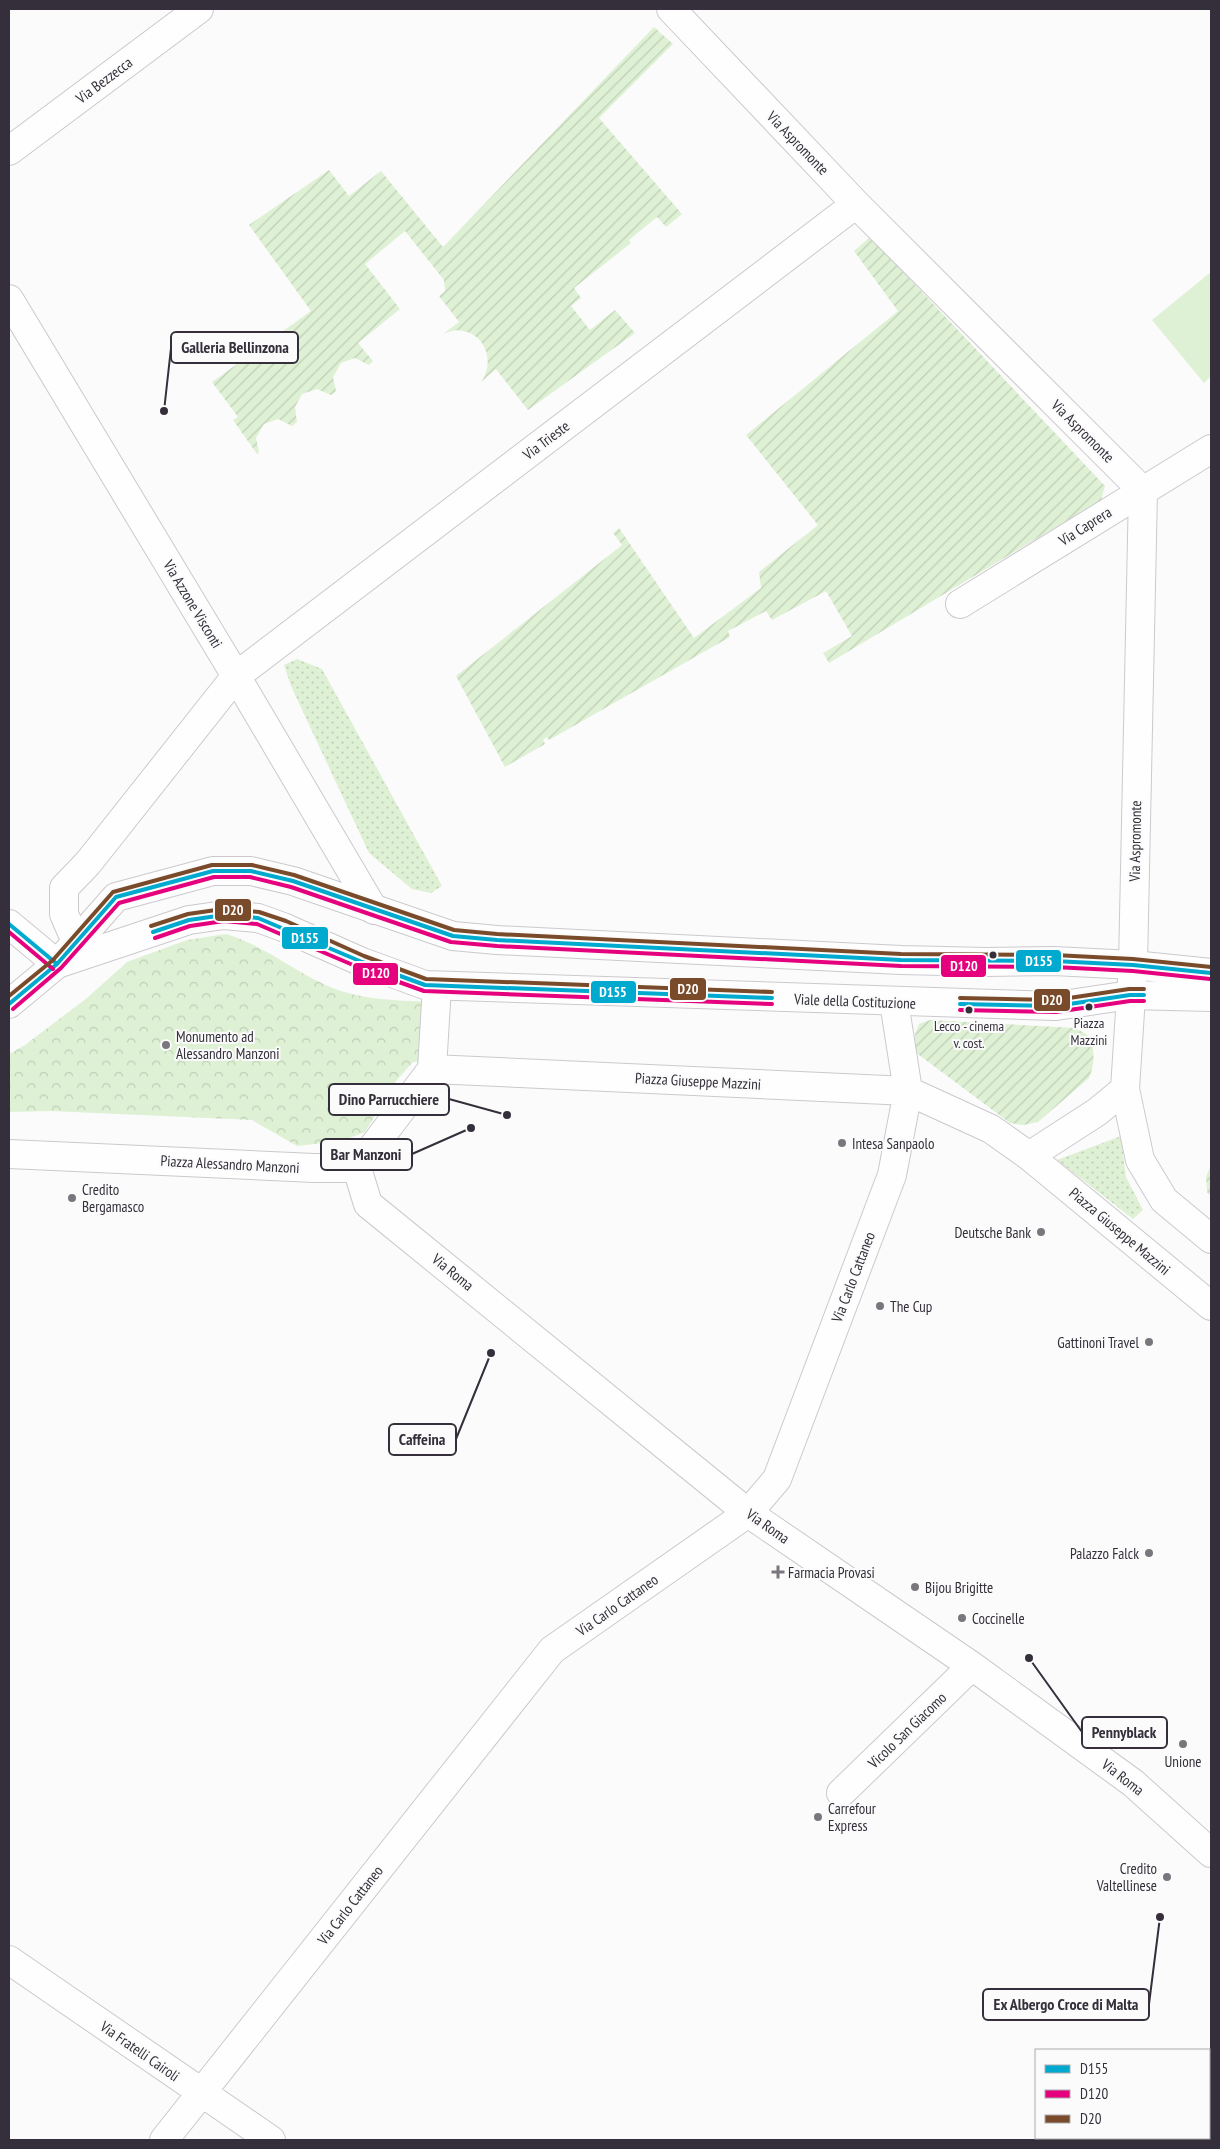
<svg xmlns="http://www.w3.org/2000/svg" width="1220" height="2149" font-family="'PT Sans Narrow',sans-serif">
<style>
.grass{fill:url(#grass-dots)}
.forest{fill:url(#forest-crowns)}
.garden{fill:url(#garden-furrows)}
.pitch{fill:#def1d4}
.lines{fill:none;stroke-linecap:round;stroke-linejoin:round}
.street-casing{stroke:#ccc9ce;stroke-width:30}
.secondary-casing{stroke:#ccc9ce;stroke-width:30}
.street{stroke:#fefefe;stroke-width:28}
.secondary{stroke:#fefefe;stroke-width:28}
.bus-1-casing{stroke:#fbfbfb;stroke-width:8}
.bus-2-casing{stroke:#fbfbfb;stroke-width:8}
.bus-3-casing{stroke:#fbfbfb;stroke-width:8}
.bus-1{stroke:#00a9ce;stroke-width:4}
.bus-2{stroke:#e5007d;stroke-width:4}
.bus-3{stroke:#7a4b2a;stroke-width:4}
.bus-dot{fill:#342f3a;stroke:#fbfbfb;stroke-width:2}
.poi-dot{fill:#7a767e;stroke:#fbfbfb;stroke-width:2}
.labels{text-anchor:middle;dominant-baseline:central;stroke-width:4;stroke-linejoin:round;paint-order:stroke}
.bus-label{font-size:14px;fill:#342f3a;stroke:#fbfbfb}
.street-label{font-size:15px;fill:#342f3a;stroke:#fbfbfb}
.poi-label{font-size:15px;fill:#342f3a;stroke:#fbfbfb;text-anchor:start}
.leader{fill:none;stroke:#342f3a;stroke-width:2}
.callout-dot{fill:#342f3a;stroke:#fbfbfb;stroke-width:2}
.callout{fill:#fbfbfb;stroke:#342f3a;stroke-width:2}
.callout-label{font-size:16px;text-anchor:middle;font-weight:bold;fill:#342f3a}
.line-badge{stroke:#fbfbfb;stroke-width:2}
.badge-label{font-size:14px;text-anchor:middle;font-weight:bold;fill:#fff}
</style>
<defs>
<pattern id="grass-dots" width="8" height="8" patternUnits="userSpaceOnUse" patternTransform="scale(1.25)"><rect width="8" height="8" fill="#def1d4"/><path d="M2 2h.1M6 6h.1" fill="none" stroke="#bfcfb7" stroke-width="1.8" stroke-linecap="round"/></pattern>
<pattern id="forest-crowns" width="20" height="18" patternUnits="userSpaceOnUse" patternTransform="scale(1.25)"><rect width="20" height="18" fill="#def1d4"/><path d="M2 6a3 3 0 1 1 6 0M12 15a3 3 0 1 1 6 0" fill="none" stroke="#bfcfb7"/></pattern>
<pattern id="garden-furrows" width="10" height="10" patternUnits="userSpaceOnUse" patternTransform="scale(1.25)"><rect width="10" height="10" fill="#def1d4"/><path d="M-1 1l2-2M0 10L10 0M9 11l2-2" fill="none" stroke="#bfcfb7"/></pattern>
</defs>
<rect width="100%" height="100%" fill="#fbfbfb"/>
<!-- grass -->
<path class="grass" d="M297,659L322,669L442,886L431,893L412,889L369,853L291,686L284,665Z
M1121,1136L1126,1177L1143,1210L1133,1219L1057,1160Z"/>
<!-- forest -->
<path class="forest" d="M226,934C263,945 293,971 328,986C360,1000 395,1000 429,1002L426,1061L413,1062L396,1081L365,1132L341,1141L297,1146L252,1120L51,1111L9,1112V1054L25,1045L87,998L127,962L187,940Z"/>
<!-- garden -->
<path class="garden" d="M654,27L673,44L599,118L682,214L666,227L657,217L629,240L631,243L574,288L581,298L571,306L590,330L615,310L635,333L528,410L496,369L481,382C495,363 486,335 463,331C456,329 449,332 443,334L459,322L439,296L445,291L444,280L405,231L365,264L400,309L358,343L373,361L369,365L355,358L341,363L333,377L336,391L331,395L317,389L302,394L295,407L297,422L292,426L278,419L264,424L256,438L259,452L257,454L233,420L238,417L212,382L311,311L249,225L329,170L349,196L381,171L443,247Z
M870,237L1105,486L1101,500L829,663L823,653L852,636L826,591L772,620L766,611L728,631L730,637L549,740L547,737L543,740L545,744L505,767L456,676L622,545L613,533L619,528L694,638L761,588L759,572L818,525L746,435L898,311L854,251Z
M930,1020L1075,1028C1078,1030 1083,1032 1086,1034C1097,1044 1094,1067 1089,1078L1038,1122L1023,1125L1010,1123L915,1052V1034L919,1024Z
M1211,1164V1197L1207,1192L1206,1177Z"/>
<!-- pitch -->
<path class="pitch" d="M1211,272V376L1204,383L1152,320Z"/>
<g class="lines">
<defs>
<path id="street" d="M671,9L856,204L1143,491L1133,965L1125,1089L1140,1160L1164,1200L1211,1239
M9,151L199,9
M9,299L236,676L374,910
M960,604L1211,449
M77,944L64,914V888L88,863L236,676L856,204
M9,1004L57,964
M432,1069L908,1091L991,1129L1029,1156L1211,1306
M432,1069L437,986
M9,1154L314,1168H357L432,1069
M1029,1156L1097,1112L1125,1089
M357,1168L368,1204L748,1513L972,1666L1133,1783L1211,1853
M841,1793L972,1666
M9,1960L271,2140
M1209,2083L1211,2078
M164,2140L552,1650L748,1513L777,1479L892,1175L908,1091L894,1002
M1177,2140L1179,2138"/>
<path id="secondary" d="M9,924L57,964
M60,963L189,920L224,915L258,918L283,927L362,962L425,985L1056,1006L1130,995L1211,997
M57,964L116,897L213,871H251L293,881L453,936L497,940L901,960L986,962L1054,961L1133,965L1211,973"/>
</defs>
<!-- street casing -->
<use href="#street" class="street-casing"/>
<!-- secondary casing -->
<use href="#secondary" class="secondary-casing"/>
<!-- street -->
<use href="#street" class="street"/>
<!-- secondary -->
<use href="#secondary" class="secondary"/>
<defs>
<path id="bus-1" d="M9,924L57,964
M153,932L189,920L224,915L258,918L362,962L425,985L772,998
M9,1004L57,964L116,897L213,871H251L293,881L453,936L497,940L901,960L1054,961L1133,965L1211,973
M960,1004L1056,1006L1130,995H1144"/>
<path id="bus-2" d="M9,932L53,969
M155,938L190,926L224,921L257,924L360,968L424,991L772,1004
M13,1009L61,968L119,903L214,877H250L291,887L451,942L497,946L901,966L1054,967L1133,971L1210,979
M960,1010L1056,1012L1130,1001H1144"/>
<path id="bus-3" d="M151,926L188,914L223,909L259,912L286,921L364,956L426,979L772,992
M9,996L53,960L113,892L212,865H252L294,875L454,930L497,934L901,954L1054,955L1133,959L1211,967
M960,998L1056,1000L1129,989H1144"/>
</defs>
<!-- bus-1 casing -->
<use href="#bus-1" class="bus-1-casing"/>
<!-- bus-2 casing -->
<use href="#bus-2" class="bus-2-casing"/>
<!-- bus-3 casing -->
<use href="#bus-3" class="bus-3-casing"/>
<!-- bus-1 -->
<use href="#bus-1" class="bus-1"/>
<!-- bus-2 -->
<use href="#bus-2" class="bus-2"/>
<!-- bus-3 -->
<use href="#bus-3" class="bus-3"/>
</g>
<!-- markers -->
<g class="bus-dot">
<circle cx="993" cy="955" r="4.5"/>
<circle cx="1089" cy="1007" r="4.5"/>
<circle cx="969" cy="1010" r="4.5"/>
</g>
<g class="poi-dot">
<circle cx="166" cy="1045" r="5"/>
<circle cx="842" cy="1143" r="5"/>
<circle cx="72" cy="1198" r="5"/>
<circle cx="1041" cy="1232" r="5"/>
<circle cx="880" cy="1306" r="5"/>
<circle cx="1149" cy="1342" r="5"/>
<circle cx="1149" cy="1553" r="5"/>
<path d="M775.5 1564.5h5v5h5v5h-5v5h-5v-5h-5v-5h5z"/>
<circle cx="915" cy="1587" r="5"/>
<circle cx="962" cy="1618" r="5"/>
<circle cx="1183" cy="1744" r="5"/>
<circle cx="818" cy="1817" r="5"/>
<circle cx="1167" cy="1877" r="5"/>
</g>
<g class="labels">
<!-- bus labels -->
<g class="bus-label">
<text x="1089" y="1023">Piazza<tspan x="1089" dy="17">Mazzini</tspan></text>
<text x="969" y="1026">Lecco - cinema<tspan x="969" dy="17">v. cost.</tspan></text>
</g>
<!-- street labels -->
<g class="street-label">
<text transform="translate(104 80) rotate(-37)">Via Bezzecca</text>
<text transform="translate(798 143) rotate(46)">Via Aspromonte</text>
<text transform="translate(1083 431) rotate(45)">Via Aspromonte</text>
<text transform="translate(546 440) rotate(-37)">Via Trieste</text>
<text transform="translate(1085 526) rotate(-32)">Via Caprera</text>
<text transform="translate(193 604) rotate(59)">Via Azzone Visconti</text>
<text transform="translate(1135 841) rotate(-89)">Via Aspromonte</text>
<text transform="translate(855 1001) rotate(2)">Viale della Costituzione</text>
<text transform="translate(698 1081) rotate(3)">Piazza Giuseppe Mazzini</text>
<text transform="translate(230 1164) rotate(3)">Piazza Alessandro Manzoni</text>
<text transform="translate(1120 1231) rotate(40)">Piazza Giuseppe Mazzini</text>
<text transform="translate(453 1272) rotate(39)">Via Roma</text>
<text transform="translate(853 1277) rotate(-69)">Via Carlo Cattaneo</text>
<text transform="translate(768 1526) rotate(35)">Via Roma</text>
<text transform="translate(617 1605) rotate(-35)">Via Carlo Cattaneo</text>
<text transform="translate(907 1730) rotate(-44)">Vicolo San Giacomo</text>
<text transform="translate(1123 1777) rotate(38)">Via Roma</text>
<text transform="translate(350 1905) rotate(-52)">Via Carlo Cattaneo</text>
<text transform="translate(140 2051) rotate(35)">Via Fratelli Cairoli</text>
</g>
<!-- poi labels -->
<g class="poi-label">
<text x="176" y="1036">Monumento ad<tspan x="176" dy="17">Alessandro Manzoni</tspan></text>
<text x="852" y="1143">Intesa Sanpaolo</text>
<text x="82" y="1189">Credito<tspan x="82" dy="17">Bergamasco</tspan></text>
<text x="1031" y="1232" text-anchor="end">Deutsche Bank</text>
<text x="890" y="1306">The Cup</text>
<text x="1139" y="1342" text-anchor="end">Gattinoni Travel</text>
<text x="1139" y="1553" text-anchor="end">Palazzo Falck</text>
<text x="788" y="1572">Farmacia Provasi</text>
<text x="925" y="1587">Bijou Brigitte</text>
<text x="972" y="1618">Coccinelle</text>
<text x="1183" y="1761" text-anchor="middle">Unione</text>
<text x="828" y="1808">Carrefour<tspan x="828" dy="17">Express</tspan></text>
<text x="1157" y="1868" text-anchor="end">Credito<tspan x="1157" dy="17">Valtellinese</tspan></text>
</g>
</g>
<!-- callouts -->
<path class="leader" d="M164 411L171 348M507 1115L449 1099M471 1128L412 1154M491 1353L456 1439M1029 1658L1082 1732M1160 1917L1149 2004"/>
<g class="callout-dot">
<circle cx="164" cy="411" r="5"/>
<circle cx="507" cy="1115" r="5"/>
<circle cx="471" cy="1128" r="5"/>
<circle cx="491" cy="1353" r="5"/>
<circle cx="1029" cy="1658" r="5"/>
<circle cx="1160" cy="1917" r="5"/>
</g>
<g class="callout">
<rect x="171" y="332" width="127" height="31" rx="5"/>
<rect x="329" y="1084" width="120" height="31" rx="5"/>
<rect x="321" y="1139" width="91" height="31" rx="5"/>
<rect x="389" y="1424" width="67" height="31" rx="5"/>
<rect x="1082" y="1717" width="85" height="31" rx="5"/>
<rect x="983" y="1989" width="166" height="31" rx="5"/>
</g>
<g class="callout-label">
<text x="235" y="353">Galleria Bellinzona</text>
<text x="389" y="1105">Dino Parrucchiere</text>
<text x="366" y="1160">Bar Manzoni</text>
<text x="422" y="1445">Caffeina</text>
<text x="1124" y="1738">Pennyblack</text>
<text x="1066" y="2010">Ex Albergo Croce di Malta</text>
</g>
<g class="line-badge">
<rect x="214" y="898" width="38" height="24" rx="5" fill="#7a4b2a"/>
<rect x="281" y="926" width="48" height="24" rx="5" fill="#00a9ce"/>
<rect x="1015" y="949" width="47" height="24" rx="5" fill="#00a9ce"/>
<rect x="940" y="954" width="47" height="24" rx="5" fill="#e5007d"/>
<rect x="352" y="962" width="47" height="24" rx="5" fill="#e5007d"/>
<rect x="669" y="977" width="38" height="24" rx="5" fill="#7a4b2a"/>
<rect x="590" y="980" width="47" height="24" rx="5" fill="#00a9ce"/>
<rect x="1033" y="988" width="38" height="24" rx="5" fill="#7a4b2a"/>
</g>
<g class="badge-label">
<text x="233" y="915">D20</text>
<text x="305" y="943">D155</text>
<text x="1039" y="966">D155</text>
<text x="964" y="971">D120</text>
<text x="376" y="978">D120</text>
<text x="688" y="994">D20</text>
<text x="613" y="997">D155</text>
<text x="1052" y="1005">D20</text>
</g>
<!-- border -->
<rect width="1220" height="2149" fill="none" stroke="#342f3a" stroke-width="20"/>
<!-- legend -->
<rect x="1035" y="2049" width="175" height="90" fill="#fbfbfb" stroke="#aba9ae"/>
<rect x="1045" y="2065" width="25" height="8" fill="#00a9ce" stroke="#aba9ae"/>
<text x="1080" y="2074" font-size="15" fill="#342f3a">D155</text>
<rect x="1045" y="2090" width="25" height="8" fill="#e5007d" stroke="#aba9ae"/>
<text x="1080" y="2099" font-size="15" fill="#342f3a">D120</text>
<rect x="1045" y="2115" width="25" height="8" fill="#7a4b2a" stroke="#aba9ae"/>
<text x="1080" y="2124" font-size="15" fill="#342f3a">D20</text>
</svg>
